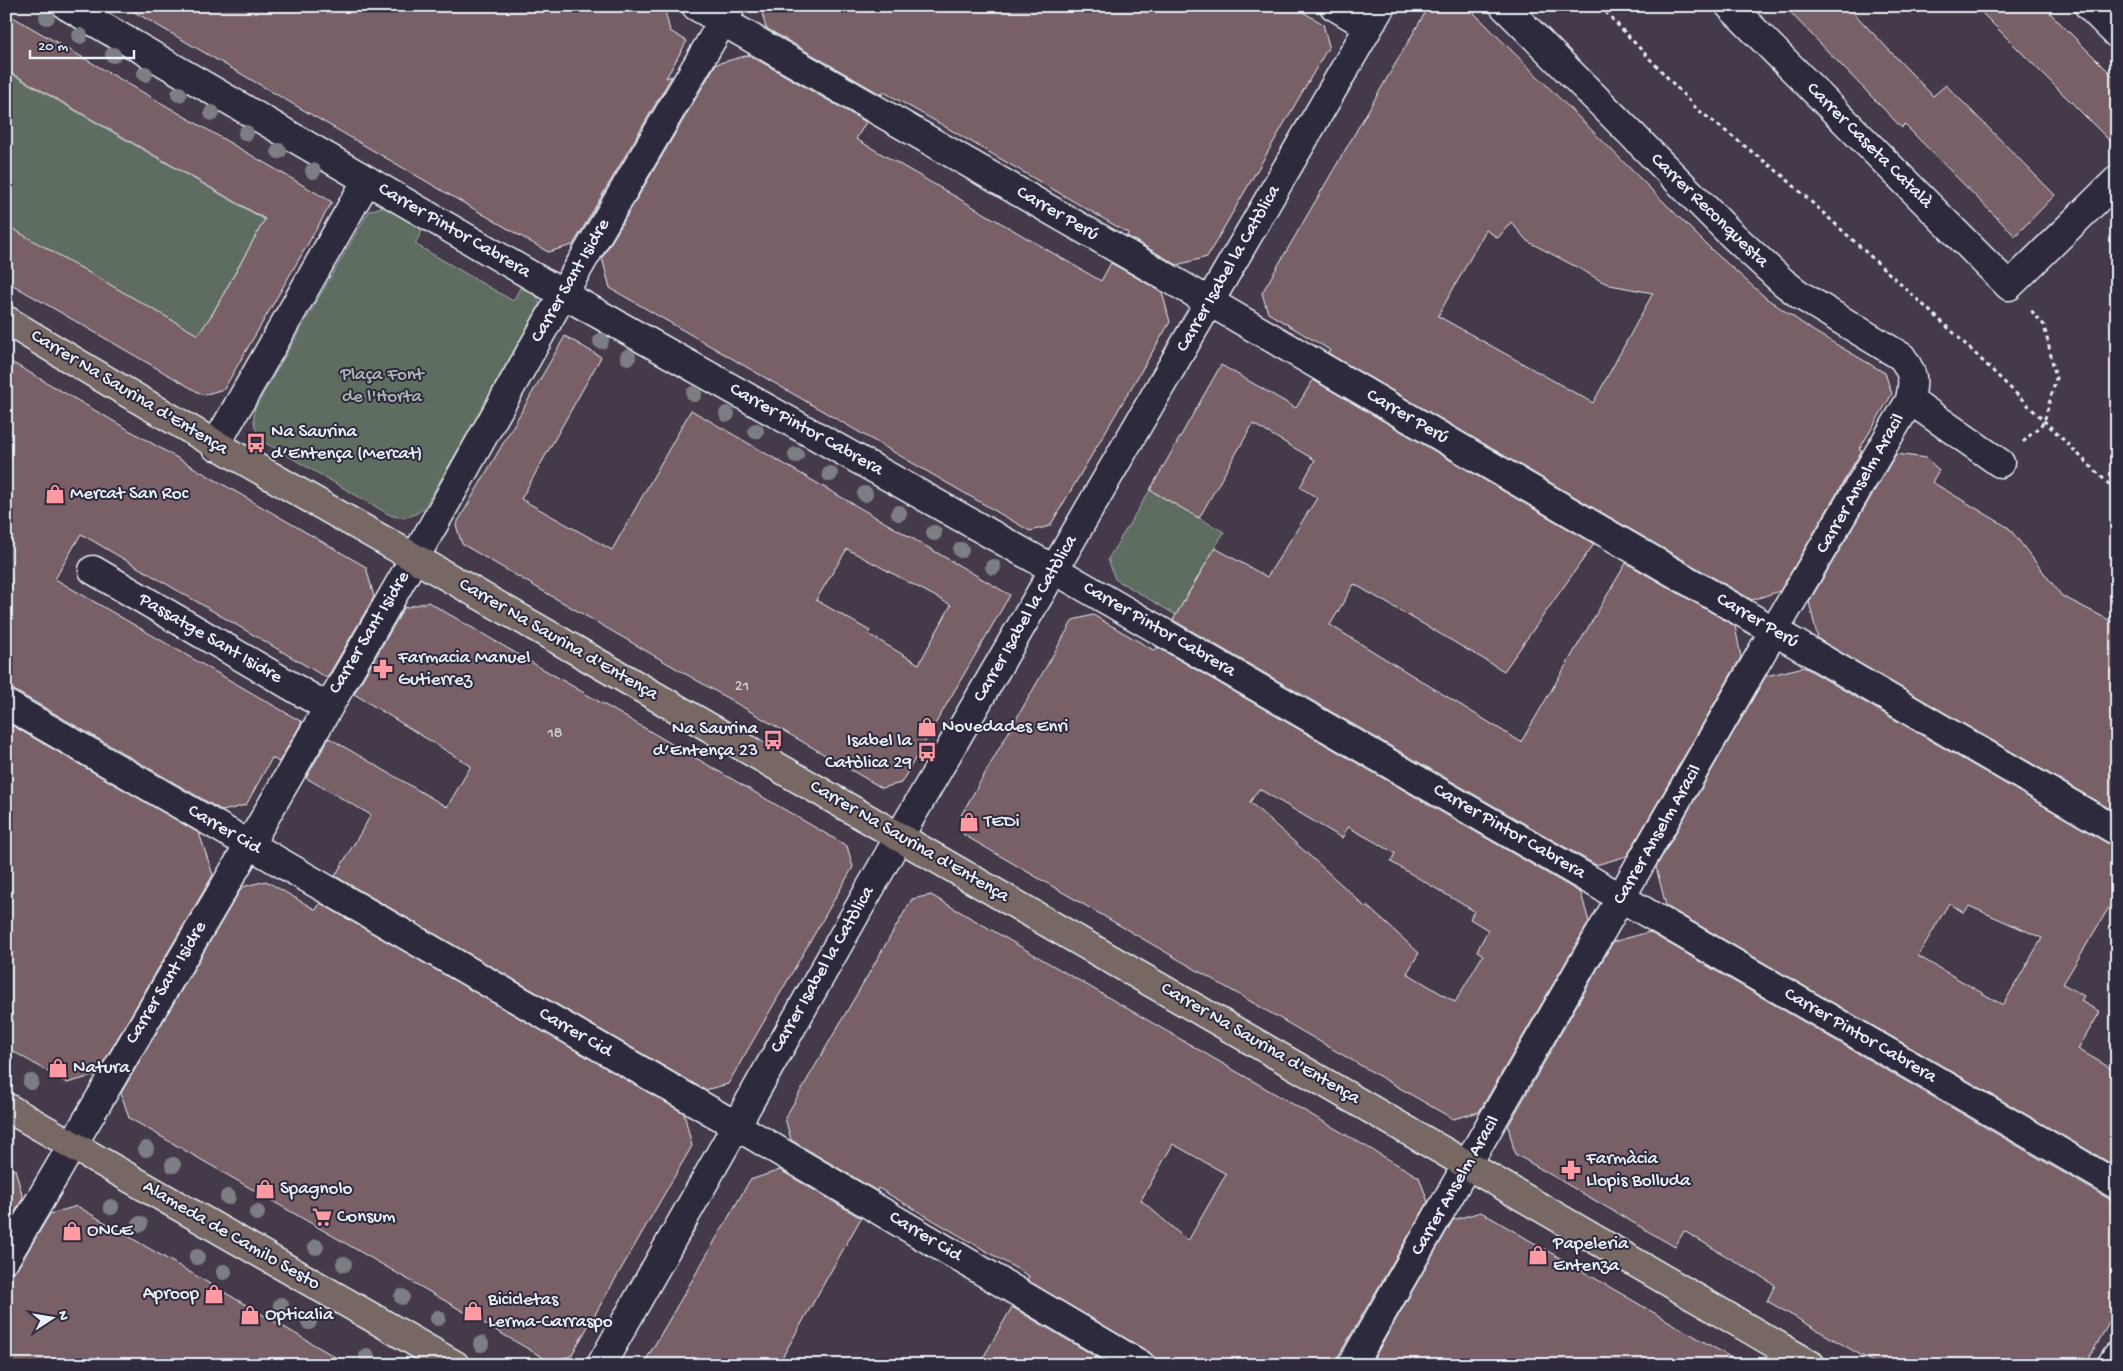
<svg xmlns="http://www.w3.org/2000/svg" width="2123" height="1371" font-family="'Gochi Hand',sans-serif">
<style>
.green{fill:#5e6c61;stroke:#a3aeac}
.building{fill:#786166;stroke:#e8f1f8;fill-rule:evenodd}
.lines{fill:none;stroke-linecap:round;stroke-linejoin:round}
.minor-casing{stroke:#e8f1f8;stroke-width:31}
.tertiary-casing{stroke:#e8f1f8;stroke-width:31}
.primary-casing{stroke:#e8f1f8;stroke-width:31}
.path{stroke:#e8f1f8;stroke-width:3;stroke-dasharray:4 4;stroke-linecap:butt}
.minor{stroke:#2f2a3d;stroke-width:28}
.tertiary{stroke:#2f2a3d;stroke-width:28}
.primary{stroke:#776864;stroke-width:28}
.tree{fill:#7d7e84}
.labels{text-anchor:middle;dominant-baseline:central;stroke-width:4;stroke-linejoin:round;paint-order:stroke}
.number-label{font-size:16px;fill:#cccdd4}
.street-label{font-size:19px;fill:#e8f1f8;stroke:#2f2a3d}
.park-label{font-size:19px;fill:#aab5b4;stroke:#2f2a3d}
.poi-label{font-size:19px;fill:#e8f1f8;stroke:#2f2a3d;text-anchor:start}
</style>
<rect width="100%" height="100%" fill="#453a49"/>
<filter id="ink" filterUnits="userSpaceOnUse"><feTurbulence type="fractalNoise" baseFrequency=".02" numOctaves="2"/><feDisplacementMap in="SourceGraphic" scale="10" xChannelSelector="R" yChannelSelector="G"/><feConvolveMatrix kernelMatrix="1 2 1 2 8 2 1 2 1" color-interpolation-filters="sRGB"/></filter>
<g filter="url(#ink)">
<!-- green -->
<path class="green" d="M6,71L265,220L197,341L6,226Z
M391,204L427,222L415,244L513,301L525,279C535,291 543,300 537,315L424,508C413,517 404,520 390,515L264,442C255,434 252,420 255,408L369,211Z
M1150,490L1224,532L1176,615L1115,579L1108,559Z"/>
<!-- building -->
<path class="building" d="M124,6H656L665,11L670,31L687,41L666,78L672,76L573,245L548,252Z
M760,6H1293L1323,24L1329,46L1207,257L1177,265L1127,236L1128,233L944,126L884,92L882,95L766,28Z
M1429,6H1467L1712,250L1766,298L1815,332L1885,373L1892,394L1859,450H1862L1780,591L1752,600L1328,353L1330,350L1268,313L1262,293ZM1511,222L1527,241L1584,271L1601,281L1610,285L1653,293L1593,403L1438,316L1486,230L1498,238Z
M1784,6H1847L1933,96L1946,85L2055,195L2015,236L1904,124L1902,128Z
M1975,6H2043L2117,80V148Z
M6,13L332,202L224,389L203,395L6,281V225L198,335L213,313L265,219L6,70Z
M749,55L866,122L856,139L1101,281L1111,263L1162,292L1170,322L1050,526L1030,531L610,288L602,258L716,64Z
M565,336L601,357L521,499L612,550L691,410L1010,595L901,783L882,788L462,544L456,525ZM847,549L951,605L919,664L868,634L870,631L816,600Z
M6,359L366,567L374,597L327,678L81,534L55,579L302,722L279,762L272,758L246,805L223,811L14,690L6,688Z
M1221,365L1296,408L1313,380L1594,544L1504,671L1354,584L1330,625L1521,742L1626,563L1735,626L1741,657L1627,856L1596,865L1173,620L1215,548L1267,577L1317,498L1300,487L1315,460L1253,424L1199,518L1150,490Z
M1896,454L1926,458L1939,470L1932,482L2009,528L2062,596L2117,624V813L1818,639L1809,602Z
M428,602L847,846L853,867L728,1084L705,1090L335,876L371,815L306,778L329,738L447,807L471,766L354,694L404,608Z
M1093,615L1155,651L1157,647L1581,893L1589,922L1479,1112L1453,1119L964,835L960,817L1073,620ZM1259,789L1342,838L1348,827L1395,853L1391,862L1474,911L1470,919L1488,930L1477,951L1483,955L1455,1002L1407,973L1419,953L1367,906L1366,908L1352,894L1250,802Z
M1804,667L2109,844L2117,847V894L2063,984L2084,996L2081,1001L2100,1012L2078,1049L2117,1072V1167L1666,906L1656,867L1766,676ZM1949,903L1964,913L1969,906L2042,938L2003,1005L1918,956Z
M6,722L199,833L213,875L96,1075L67,1083L6,1047Z
M266,881L316,910L320,903L684,1113L692,1146L571,1356L549,1361L129,1118L121,1093L242,887Z
M931,895L1419,1177L1428,1202L1338,1357L1336,1365H1157L1155,1358L1149,1352L1027,1280L1029,1276L878,1188L877,1191L791,1140L785,1118L912,899ZM1173,1144L1226,1174L1188,1241L1141,1200Z
M1649,932L2109,1199L2117,1201V1309L2085,1365H1878L1767,1301L1775,1285L1684,1231L1675,1247L1515,1154L1508,1126L1613,942Z
M15,1169L23,1198L6,1227V1170Z
M780,1170L861,1218L778,1365H643L750,1180Z
M77,1206L145,1246L349,1365H6V1274L14,1271L19,1266L50,1214Z
M1481,1212L1589,1275L1744,1365H1370L1453,1220Z
M1012,1307L1110,1365H979Z"/>
<g class="lines">
<defs>
<path id="minor" d="M67,6L563,294L1055,570L2117,1185
M696,6L1210,302L2117,831
M1334,6L1368,26
M1504,6L1728,231L1783,282L1800,295L1902,357C1914,375 1914,379 1910,400
M1730,6L2009,286L2117,180
M2089,6L2117,34
M215,446L367,180
M93,570L327,707
M6,704L735,1125L1141,1365
M6,1258L249,845L434,524L563,294L731,7
M1352,1365L1774,631L1910,400L2000,463
M2111,1365L2117,1356"/>
<path id="tertiary" d="M601,1365L899,837L1381,6"/>
<path id="primary" d="M6,320C194,435 387,541 577,651C989,889 1401,1125 1811,1365
M6,1107L455,1365"/>
</defs>
<!-- minor casing -->
<use href="#minor" class="minor-casing"/>
<!-- tertiary casing -->
<use href="#tertiary" class="tertiary-casing"/>
<!-- primary casing -->
<use href="#primary" class="primary-casing"/>
<!-- path -->
<path class="path" d="M1600,6L1697,109L1782,175L1955,334L2117,492
M2023,442L2044,422L2056,378L2044,325L2030,309"/>
<!-- minor -->
<use href="#minor" class="minor"/>
<!-- tertiary -->
<use href="#tertiary" class="tertiary"/>
<!-- primary -->
<use href="#primary" class="primary"/>
</g>
<!-- trees -->
<g class="tree">
<circle cx="47" cy="17" r="8"/>
<circle cx="80" cy="36" r="8"/>
<circle cx="113" cy="55" r="8"/>
<circle cx="145" cy="74" r="8"/>
<circle cx="179" cy="94" r="8"/>
<circle cx="212" cy="113" r="8"/>
<circle cx="246" cy="133" r="8"/>
<circle cx="279" cy="151" r="8"/>
<circle cx="313" cy="171" r="8"/>
<circle cx="601" cy="341" r="8"/>
<circle cx="628" cy="357" r="8"/>
<circle cx="694" cy="394" r="8"/>
<circle cx="727" cy="414" r="8"/>
<circle cx="756" cy="431" r="8"/>
<circle cx="796" cy="455" r="8"/>
<circle cx="830" cy="474" r="8"/>
<circle cx="865" cy="494" r="8"/>
<circle cx="899" cy="513" r="8"/>
<circle cx="934" cy="533" r="8"/>
<circle cx="961" cy="550" r="8"/>
<circle cx="993" cy="567" r="8"/>
<circle cx="31" cy="1082" r="8"/>
<circle cx="146" cy="1149" r="8"/>
<circle cx="173" cy="1165" r="8"/>
<circle cx="228" cy="1197" r="8"/>
<circle cx="111" cy="1207" r="8"/>
<circle cx="257" cy="1213" r="8"/>
<circle cx="140" cy="1224" r="8"/>
<circle cx="316" cy="1247" r="8"/>
<circle cx="197" cy="1257" r="8"/>
<circle cx="344" cy="1264" r="8"/>
<circle cx="224" cy="1272" r="8"/>
<circle cx="402" cy="1297" r="8"/>
<circle cx="281" cy="1305" r="8"/>
<circle cx="438" cy="1318" r="8"/>
<circle cx="309" cy="1322" r="8"/>
<circle cx="481" cy="1344" r="8"/>
<circle cx="367" cy="1356" r="8"/>
</g>
</g>
<!-- icons -->
<defs>
<symbol id="bus-bare" viewBox="-9 -9 18 18"><path d="M-5-6H5V4H4V6H2V4H-2V6H-4V4H-5ZM-3.5-4V0h7V-4ZM-3.5 1.2v1.5H-2V1.2ZM2 1.2v1.5H3.5V1.2Z" fill="#ff9aa2" stroke="#2f2a3d" stroke-width="2.5" paint-order="stroke"/></symbol>
<symbol id="shop-bare" viewBox="-9 -9 18 18"><path d="M-5-2.5h2.3a2.7 3.5 0 0 1 5.4 0H5L5.5 6h-11ZM-1.5-2.5h3a1.5 2.3 0 0 0-3 0Z" fill="#ff9aa2" stroke="#2f2a3d" stroke-width="2.5" paint-order="stroke"/></symbol>
<symbol id="pharmacy-bare" viewBox="-9 -9 18 18"><path d="M-2-6h4v4h4v4h-4v4h-4v-4h-4v-4h4Z" fill="#ff9aa2" stroke="#2f2a3d" stroke-width="2.5" paint-order="stroke"/></symbol>
<symbol id="supermarket-bare" viewBox="-9 -9 18 18"><path d="M-6-5.5h2.5l.6 2H6L4.5 2H-2.5L-4.4-4H-6ZM-1.5 3.2a1.3 1.3 0 1 0 .1 0ZM3 3.2a1.3 1.3 0 1 0 .1 0Z" fill="#ff9aa2" stroke="#2f2a3d" stroke-width="2.5" paint-order="stroke"/></symbol>
</defs>
<g fill-rule="evenodd">
<use href="#bus-bare" x="242" y="429" width="28" height="28"/>
<use href="#shop-bare" x="41" y="480" width="28" height="28"/>
<use href="#pharmacy-bare" x="369" y="655" width="28" height="28"/>
<use href="#shop-bare" x="913" y="713" width="28" height="28"/>
<use href="#bus-bare" x="759" y="726" width="28" height="28"/>
<use href="#bus-bare" x="913" y="738" width="28" height="28"/>
<use href="#shop-bare" x="955" y="808" width="28" height="28"/>
<use href="#shop-bare" x="44" y="1054" width="28" height="28"/>
<use href="#pharmacy-bare" x="1557" y="1156" width="28" height="28"/>
<use href="#shop-bare" x="251" y="1175" width="28" height="28"/>
<use href="#supermarket-bare" x="308" y="1203" width="28" height="28"/>
<use href="#shop-bare" x="58" y="1217" width="28" height="28"/>
<use href="#shop-bare" x="1524" y="1241" width="28" height="28"/>
<use href="#shop-bare" x="200" y="1280" width="28" height="28"/>
<use href="#shop-bare" x="459" y="1297" width="28" height="28"/>
<use href="#shop-bare" x="236" y="1301" width="28" height="28"/>
</g>
<g class="labels">
<!-- number labels -->
<g class="number-label">
<text x="742" y="687">21</text>
<text x="555" y="734">18</text>
</g>
<!-- street labels -->
<g class="street-label">
<text transform="translate(1869 146) rotate(45)">Carrer Caseta Català</text>
<text transform="translate(1709 211) rotate(44)">Carrer Reconquesta</text>
<text transform="translate(1057 214) rotate(30)">Carrer Perú</text>
<text transform="translate(454 231) rotate(30)">Carrer Pintor Cabrera</text>
<text transform="translate(1229 269) rotate(-60)">Carrer Isabel la Catòlica</text>
<text transform="translate(571 281) rotate(-60)">Carrer Sant Isidre</text>
<text transform="translate(129 393) rotate(31)">Carrer Na Saurina d'Entença</text>
<text transform="translate(1407 417) rotate(30)">Carrer Perú</text>
<text transform="translate(806 430) rotate(29)">Carrer Pintor Cabrera</text>
<text transform="translate(1861 484) rotate(-60)">Carrer Anselm Aracil</text>
<text transform="translate(1026 619) rotate(-60)">Carrer Isabel la Catòlica</text>
<text transform="translate(1757 621) rotate(30)">Carrer Perú</text>
<text transform="translate(1159 630) rotate(30)">Carrer Pintor Cabrera</text>
<text transform="translate(370 633) rotate(-59)">Carrer Sant Isidre</text>
<text transform="translate(210 639) rotate(30)">Passatge Sant Isidre</text>
<text transform="translate(558 640) rotate(30)">Carrer Na Saurina d'Entença</text>
<text transform="translate(224 830) rotate(30)">Carrer Cid</text>
<text transform="translate(1509 832) rotate(30)">Carrer Pintor Cabrera</text>
<text transform="translate(1658 835) rotate(-60)">Carrer Anselm Aracil</text>
<text transform="translate(909 842) rotate(30)">Carrer Na Saurina d'Entença</text>
<text transform="translate(823 970) rotate(-60)">Carrer Isabel la Catòlica</text>
<text transform="translate(167 983) rotate(-59)">Carrer Sant Isidre</text>
<text transform="translate(575 1033) rotate(30)">Carrer Cid</text>
<text transform="translate(1860 1036) rotate(30)">Carrer Pintor Cabrera</text>
<text transform="translate(1260 1044) rotate(30)">Carrer Na Saurina d'Entença</text>
<text transform="translate(1456 1186) rotate(-60)">Carrer Anselm Aracil</text>
<text transform="translate(231 1236) rotate(30)">Alameda de Camilo Sesto</text>
<text transform="translate(925 1237) rotate(31)">Carrer Cid</text>
</g>
<!-- park labels -->
<g class="park-label">
<text x="382" y="375">Plaça Font<tspan x="382" dy="22">de l'Horta</tspan></text>
</g>
<!-- poi labels -->
<g class="poi-label">
<text x="271" y="432">Na Saurina<tspan x="271" dy="22">d’Entença (Mercat)</tspan></text>
<text x="70" y="494">Mercat San Roc</text>
<text x="398" y="658">Farmacia Manuel<tspan x="398" dy="22">Gutierrez</tspan></text>
<text x="942" y="727">Novedades Enri</text>
<text x="758" y="729" text-anchor="end">Na Saurina<tspan x="758" dy="22">d’Entença 23</tspan></text>
<text x="912" y="741" text-anchor="end">Isabel la<tspan x="912" dy="22">Catòlica 29</tspan></text>
<text x="984" y="822">TEDi</text>
<text x="73" y="1068">Natura</text>
<text x="1586" y="1159">Farmàcia<tspan x="1586" dy="22">Llopis Bolluda</tspan></text>
<text x="280" y="1189">Spagnolo</text>
<text x="337" y="1217">Consum</text>
<text x="87" y="1231">ONCE</text>
<text x="1553" y="1244">Papeleria<tspan x="1553" dy="22">Entenza</tspan></text>
<text x="199" y="1294" text-anchor="end">Aproop</text>
<text x="488" y="1300">Bicicletas<tspan x="488" dy="22">Lerma-Carraspo</tspan></text>
<text x="265" y="1315">Opticalia</text>
</g>
</g>
<!-- margin -->
<rect width="2123" height="1371" fill="none" stroke="#2f2a3d" stroke-width="25"/>
<rect x="12" y="12" width="2098" height="1346" fill="none" stroke="#e8f1f8" stroke-width="2" filter="url(#ink)"/>
<!-- north arrow -->
<g transform="translate(52 1318) rotate(78)" stroke="#2f2a3d" stroke-width="4" paint-order="stroke">
<path d="M0-4L9 19L0 12L-9 19Z" fill="#e8f1f8"/>
<text y="-8" font-size="14" font-weight="bold" text-anchor="middle" fill="#e8f1f8">N</text>
</g>
<!-- scale -->
<path d="M30 50v8h104v-8" fill="none" stroke="#e8f1f8" stroke-width="2.5"/>
<text x="38" y="50" font-size="15" fill="#e8f1f8" stroke="#2f2a3d" stroke-width="4" paint-order="stroke">20 m</text>
</svg>
